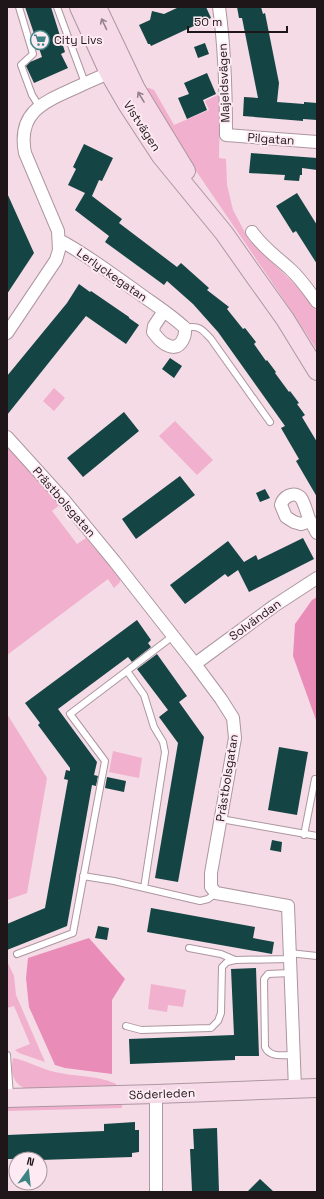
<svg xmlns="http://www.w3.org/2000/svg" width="324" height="1199" font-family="'Space Grotesk',sans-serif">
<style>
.green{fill:#f1b0cd}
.forest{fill:#ea8cb8}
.building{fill:#154444}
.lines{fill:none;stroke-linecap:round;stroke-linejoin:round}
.service-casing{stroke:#ad96a0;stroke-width:8}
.minor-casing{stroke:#ad96a0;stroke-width:14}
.secondary-casing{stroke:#ad96a0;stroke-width:20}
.service{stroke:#fff;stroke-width:6}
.minor{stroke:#fff;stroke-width:12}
.secondary{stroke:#f6dae7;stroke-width:18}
.oneway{stroke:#95828a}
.labels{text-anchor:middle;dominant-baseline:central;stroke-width:4;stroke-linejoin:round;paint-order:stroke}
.poi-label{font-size:12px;fill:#1e1619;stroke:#feeaf2;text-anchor:start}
.street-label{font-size:12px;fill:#1e1619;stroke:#feeaf2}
</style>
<rect width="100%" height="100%" fill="#f4dbe5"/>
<!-- green -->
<path class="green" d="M149,88L154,90L174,125L209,110L205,101L220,94L219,158L226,159L227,185L233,210L249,240L307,296L317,312V350L282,297L190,162L146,89Z
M54,388L65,398L54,411L43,401Z
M175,421L213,460L197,475L159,436Z
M7,447L61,504L52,511L77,544L86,538L120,578V582L114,588L108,579L7,655Z
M7,714L47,778L27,893L7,900Z
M113,751L142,758L139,778L109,772Z
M7,961L14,976L16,995L45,1062L19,1053L15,1050L30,1044L14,1006L7,1008Z
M151,984L186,990L183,1007L168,1005L167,1012L148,1009Z
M13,1058C28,1061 41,1069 55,1072C75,1077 97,1075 116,1084V1087L28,1089C13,1086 10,1072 13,1058Z
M122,1104V1108L7,1111V1106H45Z"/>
<!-- forest -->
<path class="forest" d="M317,597V726L316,720L293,656L295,624L312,600Z
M89,938L125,979L112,1000V1074L65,1068L55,1065L29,1007L26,978L28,958Z"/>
<!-- building -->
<path class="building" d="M25,7H51L65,52L61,54L68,68L34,83L26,66L30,62L42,57Z
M179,7H206L211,18L151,46L150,44H148L139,25L150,20L152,11L164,14Z
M237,7H261L263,14L265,13L279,83L277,102L304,104V102L317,103V120L303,119V121L243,116L244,97L258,98L242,18H239Z
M205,43L209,54L198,58L194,47Z
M207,73L216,94L203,100L207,110L187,119L178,98L189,94L184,83Z
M84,144L113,158L102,181L99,180L92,196L122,219L119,223L177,267L181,263L209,288L207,290L229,307L227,309L243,329L245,328L256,342L254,344L266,361L267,360L276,372L275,373L289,392L290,391L299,403L297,404L305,415L302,417L317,442V497L296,461L299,459L281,428L285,426L218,332L193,304L167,281L164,285L105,242L109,236L75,210L85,193L68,185L76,169L73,167Z
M251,153L317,158V170L302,168V175H300L299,181L284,180L285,175L249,173Z
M7,193L34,253L7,294Z
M297,193L317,225V264L296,231L293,233L276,206Z
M79,284L90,292L91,291L129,317V318L139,325L126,344L86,316L7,415V376L67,303Z
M170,358L182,366L174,378L162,369Z
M124,412L139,431L83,477L67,458Z
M180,476L195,495L136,539L122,519Z
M265,489L270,498L260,502L256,493Z
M303,538L314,559L249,592L238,570L228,577L225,574L185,604L170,585L228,541L244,562L256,555L258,560Z
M137,620L151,640L148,643L151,647L132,662L128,657L58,709L97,762L94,775L98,776L96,786L92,785L67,926L7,950V924L45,908L68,780L64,779L66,770L70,771V768L38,725L40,723L25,703Z
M157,654L187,696L179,702L204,737L178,882L155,878L178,743L159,717L168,710L137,669Z
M279,747L308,752L297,815L268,810Z
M107,777L126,781L124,792L105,788Z
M272,840L282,842L281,852L270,850Z
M151,908L255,927L253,938L274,942L272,954L147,932Z
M98,926L109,928L107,940L95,938Z
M256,968L259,1056H235V1060L130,1064L129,1039L234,1035L231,969Z
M135,1122V1130H139V1152L132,1153V1157L40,1160V1159H7V1135L104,1131V1124Z
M217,1128L219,1192L192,1191L190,1149H194L193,1129Z
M260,1179L274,1192H247Z"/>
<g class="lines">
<defs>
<path id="service" d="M19,7L33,54L21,65L32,95L39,106
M57,7L85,83
M185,328C199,325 202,329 211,339L270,422
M127,671L144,695L154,727L163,742L165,752L144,888
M221,819L317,836
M304,835L315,779
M83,876L114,881L200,901L208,899L216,893
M189,948L221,954L235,960
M289,953L317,956
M17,954L73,933L105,761L70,714L173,636
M290,973L268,974L264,979L265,1047C270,1058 283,1055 294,1055
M126,1026L141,1030L211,1028L218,1021L221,1013L222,967L227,962L235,960L290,959
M7,1055L10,1096"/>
<path id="minor" d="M219,7C225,50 226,93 226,135L317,142
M252,232C264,249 276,256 291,270C301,279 309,291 317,302
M59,240C86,254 110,273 136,291C152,303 170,314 185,328C186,338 179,352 167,345C161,343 157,337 153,332L154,326L164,311
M7,333L56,260L59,250L58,231L25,153C17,112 44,102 75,88C88,82 101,76 114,71
M7,437L64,500L115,562L195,664L221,699L233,718L235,738L211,873V887L216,893L288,906L295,1089
M310,521L301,524L294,522L286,517L281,505C283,497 294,490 301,498C304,502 307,513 309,519C312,523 314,528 317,533
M195,664L274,606L317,578
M156,1192V1094"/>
<path id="secondary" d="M79,7L109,73L127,104L161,156L224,233L255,277L285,319L317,371
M97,7L136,89L186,171
M7,1098L156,1094L317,1088"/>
</defs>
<!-- service casing -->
<use href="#service" class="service-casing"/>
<!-- minor casing -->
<use href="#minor" class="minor-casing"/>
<!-- secondary casing -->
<use href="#secondary" class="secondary-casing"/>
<!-- service -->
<use href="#service" class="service"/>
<!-- minor -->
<use href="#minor" class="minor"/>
<!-- secondary -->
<use href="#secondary" class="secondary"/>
</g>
<!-- one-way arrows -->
<defs><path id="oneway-shaft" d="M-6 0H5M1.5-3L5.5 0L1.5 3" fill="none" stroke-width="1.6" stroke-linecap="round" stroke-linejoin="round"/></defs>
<g class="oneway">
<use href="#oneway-shaft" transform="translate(104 24) rotate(-115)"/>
<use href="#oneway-shaft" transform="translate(141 97) rotate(-121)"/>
</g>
<!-- icons -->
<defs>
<symbol id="supermarket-ring" viewBox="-11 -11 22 22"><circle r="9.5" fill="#feeaf2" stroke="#3c8483" stroke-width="1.5"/><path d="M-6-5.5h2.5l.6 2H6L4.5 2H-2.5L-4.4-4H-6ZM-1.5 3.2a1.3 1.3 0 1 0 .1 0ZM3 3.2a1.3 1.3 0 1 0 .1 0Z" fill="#3c8483"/></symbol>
</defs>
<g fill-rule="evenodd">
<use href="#supermarket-ring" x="29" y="29" width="22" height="22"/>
</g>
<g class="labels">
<!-- poi labels -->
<g class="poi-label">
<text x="54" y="40">City Livs</text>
</g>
<!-- street labels -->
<g class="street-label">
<text transform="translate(224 83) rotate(-92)">Majeldsvägen</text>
<text transform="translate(142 126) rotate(57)">Vistvägen</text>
<text transform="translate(271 139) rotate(4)">Pilgatan</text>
<text transform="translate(112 275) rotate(35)">Lerlyckegatan</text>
<text transform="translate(64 502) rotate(49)">Prästbolsgatan</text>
<text transform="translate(255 620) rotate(-36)">Solvändan</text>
<text transform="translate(227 778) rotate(-81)">Prästbolsgatan</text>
<text transform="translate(162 1094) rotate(-2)">Söderleden</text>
</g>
</g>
<!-- border -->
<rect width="324" height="1199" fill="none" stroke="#1e1619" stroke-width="16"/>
<!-- north arrow -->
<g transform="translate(28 1171) rotate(15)"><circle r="19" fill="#feeaf2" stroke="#a4959b"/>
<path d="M0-3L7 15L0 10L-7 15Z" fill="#3c8483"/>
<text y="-6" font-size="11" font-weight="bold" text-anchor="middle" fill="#1e1619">N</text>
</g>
<!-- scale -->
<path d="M188 26v6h99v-6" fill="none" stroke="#1e1619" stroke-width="2"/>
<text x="194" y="26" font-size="12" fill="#1e1619" stroke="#feeaf2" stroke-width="3" paint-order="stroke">50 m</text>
</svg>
